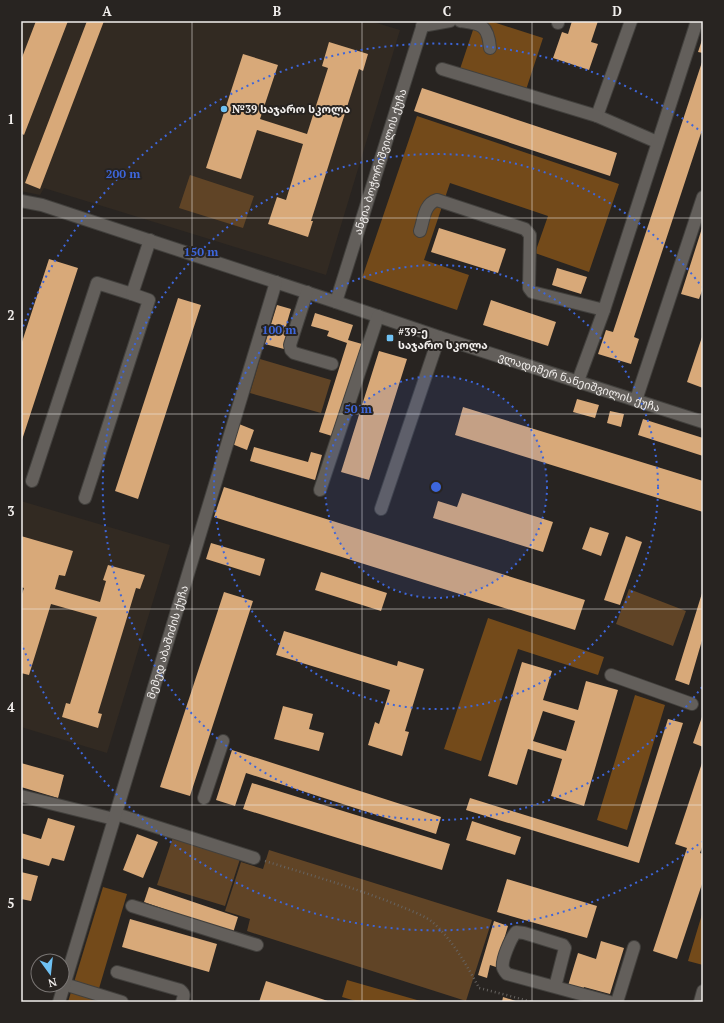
<svg xmlns="http://www.w3.org/2000/svg" width="724" height="1023" font-family="'PT Serif','Noto Sans Georgian',serif">
<style>
.built{fill:#322a22}
.green{fill:#604426}
.forest{fill:#734a1a}
.building{fill:#d8a979;fill-rule:evenodd}
.lines{fill:none;stroke-linecap:round;stroke-linejoin:round}
.minor-casing{stroke:#42403d;stroke-width:14}
.path{stroke:#666360;stroke-width:2.5;stroke-dasharray:1 3;stroke-linecap:butt}
.minor{stroke:#635f5b;stroke-width:12}
.grid{fill:none;stroke:#f2efed;stroke-width:1;stroke-opacity:0.55}
.ring{fill:none;stroke:#3d66db;stroke-width:2;stroke-dasharray:2 4}
.poi-dot{fill:#6fc2f4;stroke:#282421;stroke-width:1.5}
.labels{text-anchor:middle;dominant-baseline:central;stroke-width:4;stroke-linejoin:round;paint-order:stroke}
.poi-label{font-size:11px;font-weight:bold;fill:#f2efed;stroke:#282421;text-anchor:start}
.street-label{font-size:11px;fill:#f2efed;stroke:#282421}
.centre{fill:#3d66db;stroke:#282421;stroke-width:2}
.ring-label{font-size:12px;text-anchor:middle;font-weight:bold;fill:#3d66db;stroke:#282421;stroke-width:4;stroke-linejoin:round;paint-order:stroke}
.neatline{fill:none;stroke:#f2efed;stroke-width:1.5}
.grid-label{font-size:13px;text-anchor:middle;font-weight:bold;fill:#f2efed}
</style>
<rect width="100%" height="100%" fill="#282421"/>
<!-- built -->
<path class="built" d="M21,21H370L400,30L326,275L44,188L40,195L21,191Z
M21,501L170,545L107,753L21,727Z"/>
<!-- green -->
<path class="green" d="M190,175L254,196L243,228L179,208Z
M260,359L331,380L321,413L250,393Z
M629,589L686,611L673,646L616,624Z
M173,837L240,859L225,906L157,885Z
M269,850L492,920L466,1001L247,931L250,919L225,911L241,862L263,869Z"/>
<!-- forest -->
<path class="forest" d="M476,21H490L543,38L523,99L457,78Z
M417,116L619,184L589,272L535,253L548,216L450,183L424,260L469,275L457,310L362,278Z
M488,618L604,657L598,675L518,649L481,761L444,749Z
M635,695L665,705L627,830L597,820Z
M103,887L127,894L95,1002H68Z
M703,911V965L688,961Z
M347,980L424,1002H359L342,997Z"/>
<!-- building -->
<path class="building" d="M36,21H68L24,135L21,133V60Z
M87,21H104L40,189L25,183Z
M572,21H598L591,42L598,44L589,70L553,58L562,32L568,34Z
M703,37V53L698,52Z
M329,42L368,54L363,71L359,69L311,221H313L308,237L268,224L277,197L286,200L303,144L257,130L241,179L206,168L243,54L278,65L260,119L307,134L328,68L322,66Z
M703,59V127L634,337L639,339L631,364L598,354L606,330L613,332Z
M422,88L617,153L610,176L414,111Z
M703,225V288L699,299L681,294Z
M439,228L506,249L498,273L431,252Z
M49,259L78,268L21,443V345Z
M557,268L587,277L581,294L552,285Z
M178,298L201,305L138,499L115,491Z
M491,300L556,322L548,346L483,325Z
M277,305L291,309L286,326L290,328L284,349L265,344Z
M315,313L353,325L348,340L362,344L332,436L319,432L347,343L327,336L329,331L311,326Z
M703,334V388L687,382Z
M379,351L407,359L369,480L341,472Z
M577,399L599,405L595,418L573,412Z
M463,407L703,481V512L455,435Z
M610,411L624,414L621,427L607,423Z
M643,419L703,438V456L638,435Z
M239,424L254,430L247,450L232,444Z
M254,447L308,462L311,452L322,455L315,480L250,461Z
M224,487L585,600L575,630L214,517Z
M462,493L553,522L543,552L433,518L438,501L457,507Z
M590,527L609,533L601,556L582,549Z
M21,536L73,551L65,576L59,575L55,589L100,602L106,581L103,580L108,565L145,575L140,589L136,588L98,713L102,714L98,728L62,717L66,703L70,704L97,617L51,604L29,675L21,673V597L24,588L21,587Z
M626,536L642,542L620,605L604,600Z
M211,543L265,559L260,576L206,559Z
M321,572L387,593L381,611L315,590Z
M703,590V637L689,685L675,680Z
M224,592L253,601L190,796L160,787Z
M284,631L397,666L398,661L424,669L405,731L409,732L402,756L368,745L375,722L379,724L390,690L276,655Z
M522,662L552,671L543,700L578,710L586,681L618,690L584,806L551,796L562,759L528,749L517,785L488,776ZM543,711L575,721L566,751L533,741Z
M283,706L313,714L309,729L324,733L319,751L274,739Z
M703,714V747L693,743Z
M668,719L683,723L639,863L466,810L470,798L628,847Z
M232,750L441,817L436,834L246,773L235,806L216,800Z
M703,760V844L700,853L703,854V881L677,959L653,951L687,848L675,844Z
M21,763L64,775L58,798L21,787Z
M252,783L450,844L442,870L243,809Z
M48,818L75,826L64,861L52,858L49,866L21,858V833L41,839Z
M472,821L521,837L515,855L466,840Z
M137,834L158,842L143,878L123,870Z
M21,872L38,876L31,901L21,899Z
M507,879L597,906L587,938L497,912Z
M149,887L238,917L233,933L144,902Z
M130,919L217,944L209,972L122,947Z
M494,921L508,926L496,967L490,965L487,978L478,975Z
M601,941L624,948L610,994L584,987L582,993L567,989L578,953L596,959Z
M266,981L331,1002H259Z
M503,997L519,1002H502Z"/>
<g class="lines">
<defs>
<g id="minor">
<path d="M460,21C481,24 488,24 490,48"/>
<path d="M631,21L597,116L657,142"/>
<path d="M558,23V21"/>
<path d="M422,26L450,21"/>
<path d="M442,69L597,116"/>
<path id="s1" d="M21,201L42,205L336,302L439,337L703,422"/>
<path d="M420,231C424,219 424,204 437,200L525,229L530,235L529,288L532,292L604,310"/>
<path d="M307,292L290,345L291,350L294,353L332,364"/>
<path id="s2" d="M336,302L424,21"/>
<path d="M578,381L604,310L697,21"/>
<path d="M636,400L703,197"/>
<path d="M32,481L97,283L132,294"/>
<path d="M320,490L378,316"/>
<path d="M85,498L149,300L132,294L150,240"/>
<path d="M381,509L439,337"/>
<path d="M611,675L692,704"/>
<path d="M21,796L114,819"/>
<path d="M204,798L223,741"/>
<path d="M116,814L254,858"/>
<path d="M132,906L257,945"/>
<path d="M117,972L180,990C185,994 184,996 182,1002"/>
<path d="M64,984L122,1002"/>
<path d="M555,987L565,948L563,945L524,933L516,932C511,938 501,960 503,968C503,969 506,973 507,974L610,1002"/>
<path id="s3" d="M59,1002L276,282"/>
<path d="M617,1002L634,947"/>
<path d="M700,1002L703,991"/>
</g>
</defs>
<!-- minor casing -->
<use href="#minor" class="minor-casing"/>
<!-- path -->
<path class="path" d="M265,861C307,874 349,886 390,902C401,907 422,914 431,921C450,936 468,967 479,988L533,1002"/>
<!-- minor -->
<use href="#minor" class="minor"/>
</g>
<!-- grid -->
<path class="grid" d="M192,21V1002M362,21V1002M532,21V1002M21,218H703M21,414H703M21,609H703M21,805H703"/>
<!-- distance rings -->
<circle cx="436" cy="487" r="111" fill="#3d66db" fill-opacity=".12"/>
<g class="ring">
<circle cx="436" cy="487" r="111"/>
<circle cx="436" cy="487" r="222"/>
<path d="M702 687A333 333 0 1 1 702 287"/>
<path d="M703 841A443 443 0 0 1 21 642M21 332A443 443 0 0 1 703 133"/>
</g>
<!-- markers -->
<g class="poi-dot">
<circle cx="224" cy="109" r="4"/>
<rect x="386" y="334" width="8" height="8" rx="2"/>
</g>
<g class="labels">
<!-- poi labels -->
<g class="poi-label">
<text x="232" y="109">№39 საჯარო სკოლა</text>
<text x="398" y="332">#39-ე<tspan x="398" dy="13">საჯარო სკოლა</tspan></text>
</g>
<!-- street labels -->
<g class="street-label">
<text stroke="none"><textPath href="#s2" startOffset="147">ანგია ბოჭორიშვილის ქუჩა</textPath></text>
<text stroke="none"><textPath href="#s1" startOffset="587">ვლადიმერ ნანეიშვილის ქუჩა</textPath></text>
<text stroke="none"><textPath href="#s3" startOffset="376">მემედ აბაშიძის ქუჩა</textPath></text>
</g>
</g>
<circle cx="436" cy="487" r="6" class="centre"/>
<g class="ring-label">
<text x="123" y="178">200 m</text>
<text x="201" y="256">150 m</text>
<text x="279" y="334">100 m</text>
<text x="358" y="413">50 m</text>
</g>
<!-- border -->
<rect width="724" height="1023" fill="none" stroke="#282421" stroke-width="44"/>
<!-- north arrow -->
<g transform="translate(50 973) rotate(165)"><circle r="19" fill="#282421" stroke="#797573"/>
<path d="M0-3L7 15L0 10L-7 15Z" fill="#6fc2f4"/>
<text y="-6" font-size="11" font-weight="bold" text-anchor="middle" fill="#f2efed">N</text>
</g>
<rect x="22" y="22" width="680" height="979" class="neatline"/>
<g class="grid-label">
<text x="107" y="16">A</text>
<text x="277" y="16">B</text>
<text x="447" y="16">C</text>
<text x="617" y="16">D</text>
<text x="11" y="124">1</text>
<text x="11" y="320">2</text>
<text x="11" y="516">3</text>
<text x="11" y="712">4</text>
<text x="11" y="908">5</text>
</g>
</svg>
